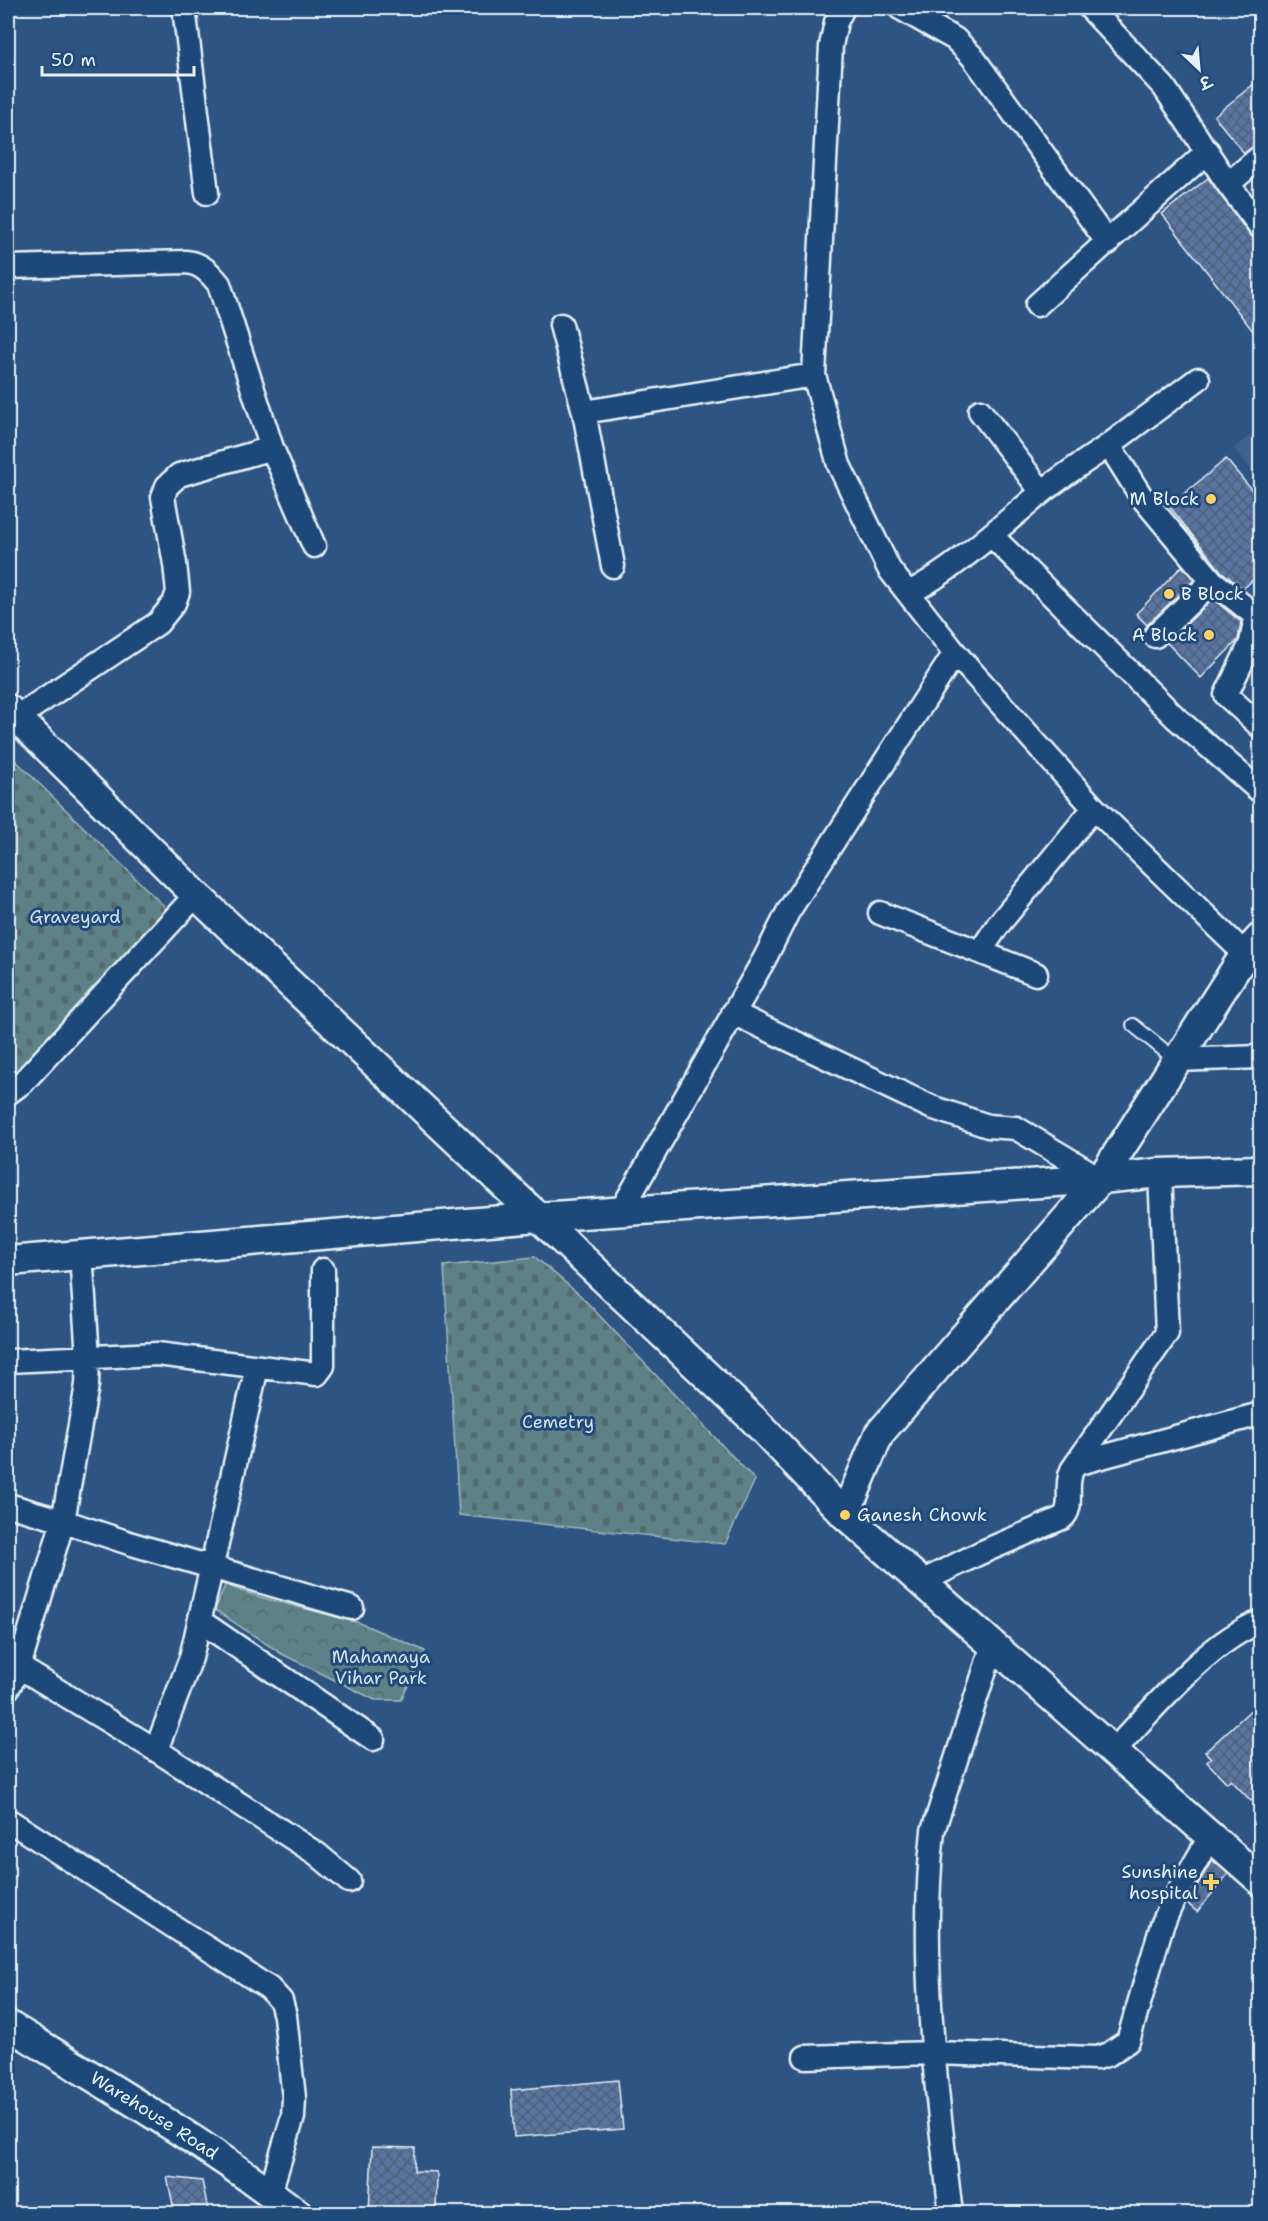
<svg xmlns="http://www.w3.org/2000/svg" width="1268" height="2221" font-family="'Shantell Sans','Playpen Sans Deva',sans-serif">
<style>
.built{fill:#3e618f}
.cemetery{fill:url(#cemetery-stones);stroke:#a2b9bf;stroke-width:1.5}
.park{fill:url(#park-crowns);stroke:#a2b9bf;stroke-width:1.5}
.building{fill:url(#building-cross-hatch);stroke:#e8f1f8;stroke-width:1.5}
.lines{fill:none;stroke-linecap:round;stroke-linejoin:round}
.service-casing{stroke:#e8f1f8;stroke-width:16}
.minor-casing{stroke:#e8f1f8;stroke-width:27}
.tertiary-casing{stroke:#e8f1f8;stroke-width:33}
.service{stroke:#1f4a7a;stroke-width:12}
.minor{stroke:#1f4a7a;stroke-width:22}
.tertiary{stroke:#1f4a7a;stroke-width:28}
.poi-dot{fill:#ffd166;stroke:#1f4a7a;stroke-width:2}
.labels{text-anchor:middle;dominant-baseline:central;stroke-width:6;stroke-linejoin:round;paint-order:stroke}
.poi-label{font-size:18px;fill:#e8f1f8;stroke:#1f4a7a;text-anchor:end}
.park-label{font-size:18px;fill:#d3e0e7;stroke:#1f4a7a}
.street-label{font-size:18px;fill:#e8f1f8;stroke:#1f4a7a}
</style>
<defs>
<pattern id="cemetery-stones" width="16" height="16" patternUnits="userSpaceOnUse" patternTransform="scale(1.5)"><rect width="16" height="16" fill="#5d8186"/><path d="M2 7V4a2 2 0 0 1 4 0v3zM10 15v-3a2 2 0 0 1 4 0v3z" fill="#546a6e"/></pattern>
<pattern id="park-crowns" width="20" height="18" patternUnits="userSpaceOnUse" patternTransform="scale(1.5)"><rect width="20" height="18" fill="#5d8186"/><path d="M2 6a3 3 0 1 1 6 0M12 15a3 3 0 1 1 6 0" fill="none" stroke="#546a6e"/></pattern>
<pattern id="building-cross-hatch" width="8" height="8" patternUnits="userSpaceOnUse" patternTransform="scale(1.5)"><rect width="8" height="8" fill="#5975a2"/><path d="M0 0l8 8M0 8l8-8" fill="none" stroke="#505e76"/></pattern>
</defs>
<rect width="100%" height="100%" fill="#2e5484"/>
<filter id="ink" filterUnits="userSpaceOnUse"><feTurbulence type="fractalNoise" baseFrequency=".0167" numOctaves="2"/><feDisplacementMap in="SourceGraphic" scale="12" xChannelSelector="R" yChannelSelector="G"/><feConvolveMatrix kernelMatrix="1 2 1 2 8 2 1 2 1" color-interpolation-filters="sRGB"/></filter>
<g filter="url(#ink)">
<!-- built -->
<path class="built" d="M1260,427V481L1234,448Z"/>
<!-- cemetery -->
<path class="cemetery" d="M8,753L173,915L8,1084Z
M535,1257L580,1295L755,1480L725,1544L459,1515L444,1266Z"/>
<!-- park -->
<path class="park" d="M225,1585L260,1597L360,1623L425,1651L401,1700H375L282,1654L215,1610Z"/>
<!-- building -->
<path class="building" d="M1260,79V142L1244,153L1214,116Z
M1208,178L1249,234L1260,244V340L1162,214Z
M1226,459L1260,500V573L1243,589L1221,571L1169,506Z
M1182,566L1194,580L1147,625L1136,614Z
M1213,599L1241,622L1238,640L1201,678L1167,643Z
M1253,1708L1260,1715V1792L1251,1801L1231,1780L1227,1783L1207,1762L1211,1758L1205,1752Z
M1212,1860L1228,1874L1197,1912L1187,1903Z
M618,2080L623,2129L514,2137L511,2090Z
M372,2147L415,2148L414,2171L437,2172L436,2214H369Z
M167,2177L202,2181L209,2214H175Z"/>
<g class="lines">
<defs>
<path id="service" d="M1133,1025L1176,1060"/>
<path id="minor" d="M184,8L207,193
M843,8L836,22L831,46L814,375L839,465L889,569L955,653L1094,808L1245,954
M900,8L955,39L972,56L1108,243
M1090,8L1164,87L1228,184L1260,226
M1228,184L1260,157
M8,267L186,262C201,263 210,273 219,284L272,448L314,546
M1037,305L1208,151
M561,325L584,412L613,566
M1198,379L1109,445L1141,496L1212,581
M980,411L1042,492
M584,412L814,375
M992,536L1176,718L1260,791
M909,593C958,567 998,528 1041,493C1062,476 1086,461 1109,445
M1155,636L1212,581L1256,616L1251,643L1226,695L1260,726
M16,718L158,623L174,603L178,592L175,564L163,497L167,486L179,475L272,448
M880,913L1036,974
M980,952L998,925L1094,808
M733,1013L931,1107L988,1126L1016,1128L1101,1179
M1176,1060L1260,1057
M8,1093L23,1082L196,895
M621,1211L765,958L788,912L955,653
M8,1361L157,1354L317,1374L323,1366V1270
M1076,1464L1260,1414
M8,1505L63,1521L132,1544L352,1608
M923,1581L980,1553L1062,1518C1075,1508 1064,1487 1072,1470L1167,1333L1160,1173
M200,1621L373,1739
M19,1667L156,1750L317,1854L349,1881
M8,1688L19,1667L63,1521L87,1385L88,1357L81,1254
M156,1750L191,1658L257,1367
M1113,1751C1154,1709 1206,1643 1260,1622
M8,1820L269,1988L281,2001L285,2016L294,2098L293,2117L270,2192
M805,2057L932,2053L1097,2058L1109,2054L1128,2041L1162,1925L1172,1903L1210,1837
M951,2214C936,2087 919,1959 933,1831L993,1645"/>
<g id="tertiary">
<path d="M8,709L196,895L754,1420L845,1515L1260,1880"/>
<path d="M8,1261L538,1217L1101,1179L1160,1173L1260,1170"/>
<path d="M845,1515L879,1434L1101,1179L1245,954L1260,938"/>
<path id="s1" d="M8,2025C106,2085 206,2143 298,2214"/>
</g>
</defs>
<!-- service casing -->
<use href="#service" class="service-casing"/>
<!-- minor casing -->
<use href="#minor" class="minor-casing"/>
<!-- tertiary casing -->
<use href="#tertiary" class="tertiary-casing"/>
<!-- service -->
<use href="#service" class="service"/>
<!-- minor -->
<use href="#minor" class="minor"/>
<!-- tertiary -->
<use href="#tertiary" class="tertiary"/>
</g>
</g>
<!-- markers -->
<g class="poi-dot">
<circle cx="1211" cy="499" r="6"/>
<circle cx="1169" cy="594" r="6"/>
<circle cx="1209" cy="635" r="6"/>
<circle cx="845" cy="1515" r="6"/>
<path d="M1208 1873h6v6h6v6h-6v6h-6v-6h-6v-6h6z"/>
</g>
<g class="labels">
<!-- poi labels -->
<g class="poi-label">
<text x="1199" y="499">M Block</text>
<text x="1181" y="594" text-anchor="start">B Block</text>
<text x="1197" y="635">A Block</text>
<text x="857" y="1515" text-anchor="start">Ganesh Chowk</text>
<text x="1198" y="1872">Sunshine<tspan x="1198" dy="21">hospital</tspan></text>
</g>
<!-- park labels -->
<g class="park-label">
<text x="75" y="917">Graveyard</text>
<text x="558" y="1422">Cemetry</text>
<text x="381" y="1657">Mahamaya<tspan x="381" dy="21">Vihar Park</tspan></text>
</g>
<!-- street labels -->
<g class="street-label">
<text stroke="none"><textPath href="#s1" startOffset="172">Warehouse Road</textPath></text>
</g>
</g>
<!-- margin -->
<rect width="1268" height="2221" fill="none" stroke="#1f4a7a" stroke-width="30"/>
<rect x="15" y="15" width="1238" height="2191" fill="none" stroke="#e8f1f8" stroke-width="2" filter="url(#ink)"/>
<!-- north arrow -->
<g transform="translate(1199 69) rotate(154)" stroke="#1f4a7a" stroke-width="4.5" paint-order="stroke">
<path d="M0-4.5L10 22L0 15L-10 22Z" fill="#e8f1f8"/>
<text y="-9" font-size="16" font-weight="bold" text-anchor="middle" fill="#e8f1f8">उ</text>
</g>
<!-- scale -->
<path d="M42 66v9h152v-9" fill="none" stroke="#e8f1f8" stroke-width="3"/>
<text x="51" y="66" font-size="18" fill="#e8f1f8" stroke="#1f4a7a" stroke-width="4.5" paint-order="stroke">50 m</text>
</svg>
